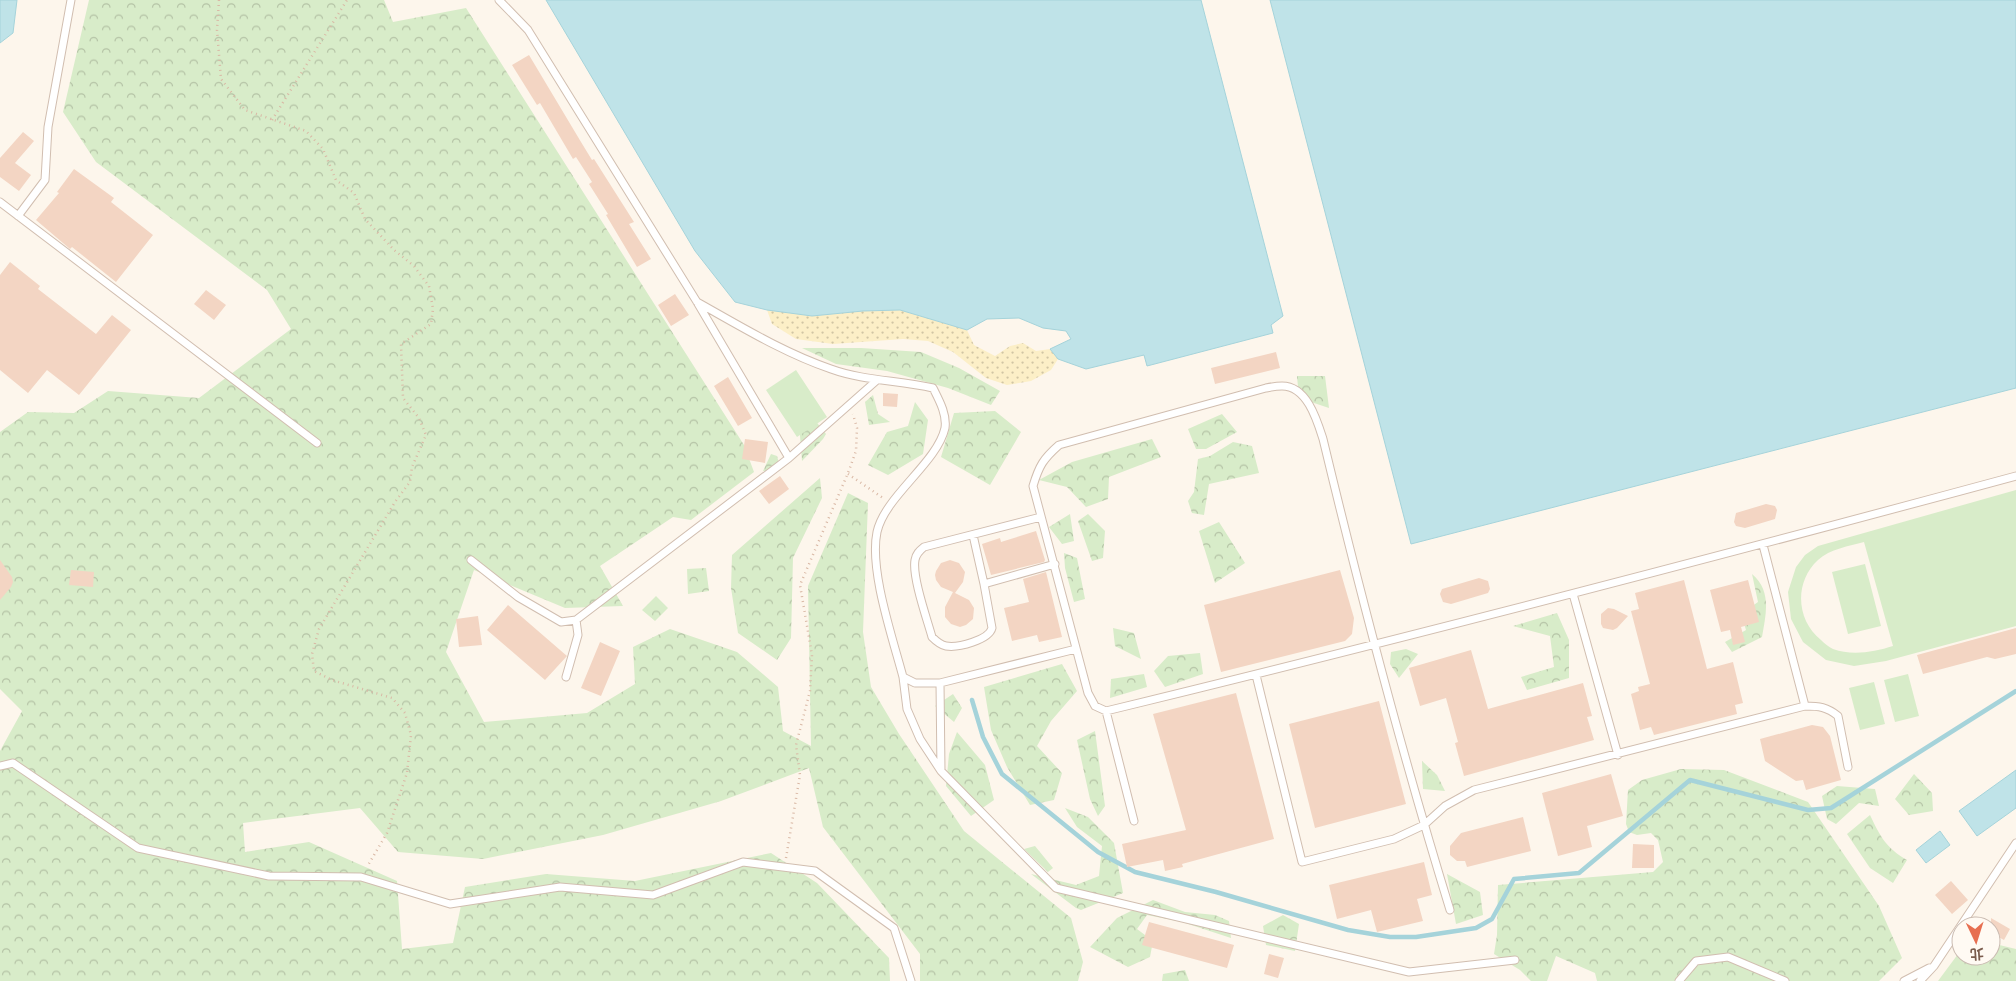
<svg xmlns="http://www.w3.org/2000/svg" width="2016" height="981" font-family="Quicksand,'Noto Sans TC',sans-serif">
<style>
.forest{fill:url(#forest-crowns)}
.sand{fill:url(#sand-dots)}
.pitch{fill:#d8ecc9;fill-rule:evenodd}
.water{fill:#bfe3e8;stroke:#a5d3da}
.lines{fill:none;stroke-linecap:round;stroke-linejoin:round}
.stream{stroke:#a5d3da;stroke-width:4.5}
.building{fill:#f3d5c3}
.service-casing{stroke:#d1beb0;stroke-width:9}
.path{stroke:#d9b8a5;stroke-width:2.5;stroke-dasharray:1 4;stroke-linecap:butt}
.service{stroke:#fff;stroke-width:7}
</style>
<defs>
<pattern id="forest-crowns" width="20" height="18" patternUnits="userSpaceOnUse" patternTransform="scale(1.25)"><rect width="20" height="18" fill="#d8ecc9"/><path d="M2 6a3 3 0 1 1 6 0M12 15a3 3 0 1 1 6 0" fill="none" stroke="#b4c2a5"/></pattern>
<pattern id="sand-dots" width="8" height="8" patternUnits="userSpaceOnUse" patternTransform="scale(1.25)"><rect width="8" height="8" fill="#fcefc7"/><path d="M2 2h.1M6 6h.1" fill="none" stroke="#d1c5a4" stroke-width="1.8" stroke-linecap="round"/></pattern>
</defs>
<rect width="100%" height="100%" fill="#fdf6ec"/>
<!-- forest -->
<path class="forest" d="M89,0H384L393,22L466,8L744,445L754,472L691,520L673,517L600,566L623,606L565,608L474,570L446,652L484,722L587,713L635,684L633,647L670,629L737,652L778,687L783,731L811,746L808,586L848,493L868,503L863,632L871,687L899,734L964,831L1071,918L1083,962L1078,981H920V954L823,827L809,768L721,801L603,835L483,859L398,852L360,808L243,823L245,852L309,842L397,881L402,949L453,943L465,887L546,874L635,881L771,853L817,883L889,958L890,981H0V751L22,711L0,689V432L28,412L74,413L108,391L199,398L291,329L267,290L96,162L63,112Z
M802,348H861L921,352L959,368L1000,391L991,405L948,388L887,371L836,364Z
M1297,376H1325L1329,408L1299,398Z
M873,395L878,414L890,422L869,425L865,402Z
M915,402L928,420L923,454L888,475L868,465L887,432L908,426Z
M995,411L1021,432L990,485L941,457L954,413Z
M810,414L826,434L823,439L802,461L799,423Z
M1222,414L1237,432L1206,449H1196L1188,429Z
M1152,439L1161,457L1109,477L1108,499L1086,507L1067,487L1039,480L1072,462Z
M1233,442L1252,446L1259,473L1209,484L1204,515L1192,513L1188,501L1194,492L1198,459L1210,456Z
M771,454L777,456L781,470L763,471Z
M820,478L822,498L793,558L791,638L777,660L738,633L731,588L732,555Z
M1070,514L1074,541L1062,544L1049,527Z
M1088,514L1105,531L1103,558L1092,561L1078,521Z
M1219,522L1245,563L1215,583L1199,531Z
M1064,553L1077,558L1085,599L1074,602L1065,568Z
M706,568L709,591L688,594L687,569Z
M1752,574C1772,591 1766,614 1762,637L1732,652L1725,642L1746,630L1741,614L1758,602Z
M656,596L668,608L655,621L642,610Z
M1557,613L1569,640V678L1527,690L1521,677L1554,667L1550,636L1513,626Z
M1113,628L1134,633L1141,659L1115,646Z
M1406,649L1418,654L1399,678L1390,664L1391,652Z
M1200,653L1203,674L1165,687L1154,671L1168,656Z
M1062,664L1077,691L1051,721L1037,746L1062,773L1054,800L1030,805L1007,767L991,730L984,687Z
M1144,674L1147,687L1110,698L1111,679Z
M953,694L962,708L954,722L935,706Z
M1095,731L1105,806L1098,816L1090,799L1077,740Z
M957,732L985,765L994,800L971,816L946,786L949,754Z
M1422,761L1437,775L1445,791L1423,789Z
M1681,769L1724,770L1808,802L1879,906L1902,958L1879,981H1597L1595,973L1556,956L1547,981H1531L1520,970L1494,954L1497,935L1498,885L1653,872L1663,862L1658,840L1651,833L1637,835L1629,832L1626,824L1628,790L1642,780Z
M1914,774L1932,793L1933,811L1909,815L1895,799Z
M1837,786L1875,789L1879,806L1859,803L1836,824L1827,819L1822,796Z
M1065,808L1088,817L1114,843L1123,893L1081,910L1076,908L1031,874L1076,885L1099,876L1102,846L1077,827Z
M1870,815C1880,836 1886,848 1907,860L1893,883L1870,868L1847,834Z
M1035,846L1053,868L1048,872L1024,849Z
M1447,874L1480,892L1483,915L1456,924Z
M1153,900L1185,912L1215,915L1229,921L1231,938L1182,922L1147,915L1137,929L1153,941L1150,957L1128,967L1090,947L1117,918Z
M1283,915L1299,924L1295,951L1266,945L1263,926Z
M1991,943L2016,949V981H1938L1961,950V956H1991Z
M1185,970L1189,981H1162L1163,974Z"/>
<!-- sand -->
<path class="sand" d="M767,310L812,316L863,311L900,310L967,330L974,345L995,356L1010,346L1023,343L1036,351L1050,349L1058,359L1051,370L1031,381L1007,385L986,378L953,352L928,341L903,339L833,344L796,339L772,324Z"/>
<!-- pitch -->
<path class="pitch" d="M796,370L827,417L797,437L766,390Z
M2016,490V626L1886,661L1854,666L1826,660L1803,642L1791,619L1788,592L1796,567L1805,555L1818,546ZM1864,542L1893,646C1874,652 1852,656 1833,649C1829,647 1824,643 1821,640C1796,620 1794,582 1818,560C1830,549 1849,546 1864,542Z
M1865,564L1881,626L1848,634L1832,572Z
M1908,674L1919,716L1895,722L1884,680Z
M1874,682L1885,724L1860,730L1849,688Z"/>
<!-- water -->
<path class="water" d="M0,0H17L13,33L0,43Z
M546,0H1201L1283,316L1271,325L1273,333L1147,366L1144,355L1086,369L1058,359L1050,349L1071,339L1066,331L1043,328L1019,318L987,319L967,330L900,310L863,311L812,316L767,310L735,302L695,251Z
M1270,0H2016V388L1411,544Z
M2016,770V808L1977,836L1959,811Z
M1940,831L1950,845L1926,863L1916,850Z"/>
<g class="lines">
<!-- stream -->
<path class="stream" d="M972,700L983,737L1002,774L1098,852L1135,872L1216,892L1348,930L1390,937H1416L1476,928L1492,919L1514,879L1579,873L1690,780L1808,810L1831,808L2016,691"/>
</g>
<!-- building -->
<path class="building" d="M529,55L581,142L592,160L594,159L634,222L629,224L651,259L637,267L606,215L608,214L589,184L592,182L576,157L573,159L540,103L537,105L512,65Z
M23,132L34,141L15,163L31,175L19,191L0,177V158Z
M74,169L114,198L111,202L153,235L116,282L72,247L70,249L36,220L59,193L57,192Z
M10,262L40,286L38,289L96,334L112,315L131,330L79,395L47,370L28,393L0,370V275Z
M206,290L226,305L214,320L194,304Z
M675,294L689,315L671,326L658,305Z
M1276,352L1280,368L1215,384L1211,368Z
M728,377L752,418L738,426L714,386Z
M883,393L898,394L897,407L883,406Z
M745,439L768,442L765,463L742,459Z
M780,476L789,489L769,504L759,491Z
M1766,504L1775,506L1777,510L1775,519L1745,528L1736,526L1734,522L1736,513Z
M1036,531L1045,560L1044,562L991,575L982,544L1000,538L1001,542Z
M0,560L12,577L13,582L11,587L0,600Z
M950,560L959,563L965,572L963,582L955,593L969,600L974,608L973,619L966,625L960,627L951,624L945,617V607L953,592L941,587L936,580L935,575L936,571L941,563Z
M71,570L94,572L93,587L69,585Z
M1340,570L1354,618L1352,634L1345,641L1221,672L1204,605Z
M1046,572L1062,637L1039,642L1037,635L1012,641L1004,608L1029,602L1023,579Z
M1479,578L1488,581L1490,589L1488,593L1451,604L1443,602L1440,594L1442,589Z
M1684,580L1707,669L1733,662L1743,703L1735,705L1737,714L1654,735L1651,727L1640,730L1631,694L1639,691L1638,687L1650,684L1631,611L1639,609L1635,593Z
M1748,580L1759,622L1741,627L1745,642L1733,645L1730,630L1721,632L1710,590Z
M508,605L567,656L545,680L487,630Z
M1608,608L1614,609L1628,616L1617,628L1613,630L1603,628L1601,624V614Z
M478,616L482,645L459,647L456,619Z
M2016,628V654L1995,659L1987,657L1923,674L1917,655Z
M600,642L620,651L601,696L581,688Z
M1471,650L1488,709L1583,683L1592,716L1587,717L1594,740L1464,776L1455,743L1458,742L1446,698L1420,706L1409,668Z
M1236,693L1274,839L1182,864L1183,867L1165,871L1163,860L1127,867L1122,844L1186,830L1153,714Z
M1379,701L1406,804L1315,828L1289,724Z
M1812,725L1823,727L1830,736L1841,780L1806,790L1803,780L1796,781L1765,761L1760,739Z
M1611,774L1623,816L1587,826L1592,847L1558,856L1542,793Z
M1523,817L1531,851L1467,867L1465,861H1457L1450,855V846L1461,833Z
M1633,844L1654,845V868H1632Z
M1424,862L1432,895L1417,899L1423,921L1377,932L1371,910L1337,919L1329,885Z
M1951,881L1968,900L1952,914L1935,895Z
M1991,918L2010,929L2004,940L1991,933Z
M1149,922L1234,945L1227,968L1142,945Z
M1269,954L1284,958L1278,978L1264,974Z"/>
<g class="lines">
<defs>
<path id="service" d="M499,0L528,30L697,302L789,458L876,381
M0,202L317,443
M18,216L45,180L48,127L71,0
M697,302C740,326 784,353 831,369C864,381 899,380 933,388C939,400 947,414 945,428C937,463 885,496 877,532C869,570 893,639 903,677L915,683H940L941,771L1056,888L1409,972L1515,960
M1041,517L924,547C919,551 916,554 915,560C912,577 927,619 932,637C936,641 940,645 946,646C958,648 989,640 992,628L984,584L1055,564
M973,535L984,584
M1763,545L1805,706
M471,560L518,597L561,622L576,620L789,458
M1573,594L1618,755
M1256,675L1302,862L1394,839L1424,825L1445,806L1474,790L1805,706C1819,706 1827,707 1838,716L1848,767
M566,677L578,635L576,620
M903,677L907,709L920,739L941,771
M940,683L1076,649
M1106,711L1134,821
M0,766L13,763L138,848L269,876L361,877L450,904L560,887L653,895L743,862L815,871L894,928L911,981
M1450,910C1402,754 1361,597 1323,439C1317,420 1307,386 1282,386C1277,386 1271,387 1266,388L1059,445C1043,459 1039,466 1033,486L1088,693L1095,706L1106,711C1410,637 1713,558 2016,476
M1679,981L1696,961L1728,957L1785,981
M1904,981L1929,968
M1920,981L1934,966L2016,843"/>
</defs>
<!-- service casing -->
<use href="#service" class="service-casing"/>
<!-- path -->
<path class="path" d="M219,0L217,30L221,79L245,110L306,131L323,149L336,180L354,193L365,219L394,250L414,266L429,286L433,309L431,324L401,344L403,398L419,418L426,435L412,467L410,482L395,502L319,629L312,654L314,671L332,680L392,698L405,713L411,735L407,773L387,833L367,867
M272,120L347,0
M848,474L883,498
M786,858L800,775L796,745L810,691L812,655L800,585L848,473L856,451L857,428L853,414"/>
<!-- service -->
<use href="#service" class="service"/>
</g>
<!-- north arrow -->
<g transform="translate(1976 941) rotate(176)"><circle r="24" fill="#fffaf3" stroke="#cabbb1"/>
<path d="M0-4L9 19L0 12L-9 19Z" fill="#e76f51"/>
<text y="-8" font-size="14" font-weight="bold" text-anchor="middle" fill="#7a5c4d">北</text>
</g>
</svg>
